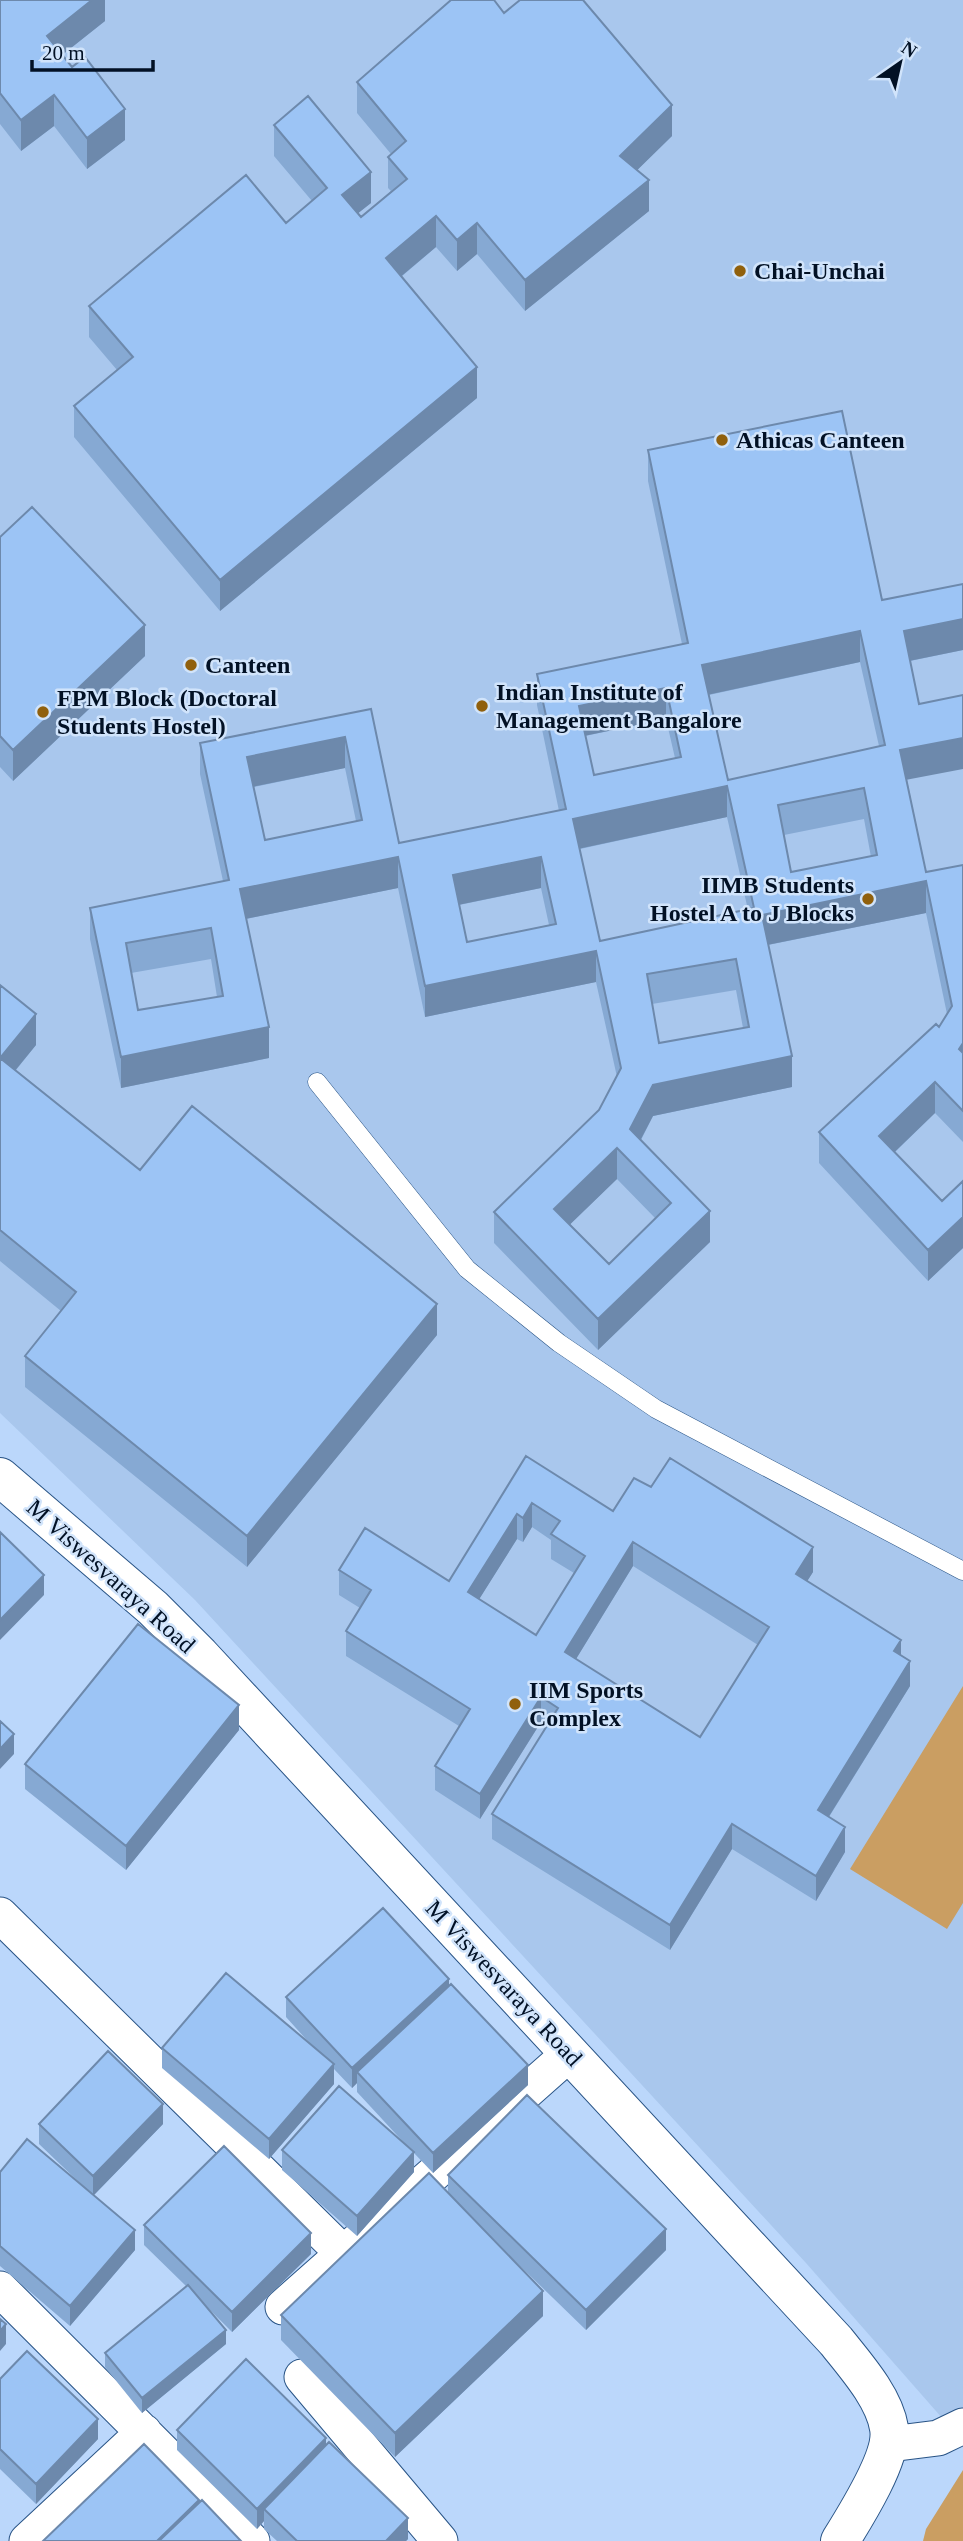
<svg xmlns="http://www.w3.org/2000/svg" width="963" height="2541" font-family="'Times New Roman',serif">
<style>
.built{fill:#a9c7ed}
.green{fill:#ca9e62}
.lines{fill:none;stroke-linecap:round;stroke-linejoin:round}
.lane-casing{stroke:#295486;stroke-width:19}
.street-casing{stroke:#295486;stroke-width:37}
.secondary-casing{stroke:#295486;stroke-width:40}
.lane{stroke:#fff;stroke-width:18}
.street{stroke:#fff;stroke-width:35}
.secondary{stroke:#fff;stroke-width:38}
.wall{fill:#86a9d3;fill-rule:evenodd}
.shaded-wall{fill:#6d89ac}
.building{fill:#9cc4f5;stroke:#6d89ac;stroke-width:2;fill-rule:evenodd}
.poi-dot{fill:#90600d;stroke:#d1e4fb;stroke-width:2.5}
.labels{text-anchor:middle;dominant-baseline:central;stroke-width:5;stroke-linejoin:round;paint-order:stroke}
.poi-label{font-size:24px;font-weight:bold;fill:#021125;stroke:#d1e4fb;text-anchor:start}
.street-label{font-size:24px;fill:#021125;stroke:#d1e4fb}
</style>
<rect width="100%" height="100%" fill="#bbd7fb"/>
<!-- built -->
<path class="built" d="M0,0H963V2417L950,2427L806,2263L195,1600L0,1413Z"/>
<!-- green -->
<path class="green" d="M963,1686V1903L947,1929L850,1869Z
M963,2470V2541H923L926,2529Z"/>
<g class="lines">
<defs>
<path id="lane" d="M317,1082L467,1269L559,1343L656,1409L963,1571"/>
<path id="street" d="M0,1915L344,2254
M0,2289L252,2541
M283,2307L570,2053
M302,2377L440,2541
M890,2444L938,2438L963,2426
M27,2541L144,2432"/>
<path id="secondary" d="M0,1477L153,1608L200,1655L836,2341C855,2365 884,2397 889,2428C894,2455 855,2517 840,2541"/>
</defs>
<!-- lane casing -->
<use href="#lane" class="lane-casing"/>
<!-- street casing -->
<use href="#street" class="street-casing"/>
<!-- secondary casing -->
<use href="#secondary" class="secondary-casing"/>
<!-- lane -->
<use href="#lane" class="lane"/>
<!-- street -->
<use href="#street" class="street"/>
<!-- secondary -->
<use href="#secondary" class="secondary"/>
</g>
<!-- wall -->
<path class="wall" d="M0,0H105V21L62,55L125,140L87,169L54,126L21,151L0,124Z
M504,13L672,136L637,170L649,211L525,311L477,254L457,271L436,247L401,277L477,398L220,611L74,437V406L117,370L89,337V306L286,223L312,201L274,156V125L371,203L358,213L361,217L391,191L388,188V157L391,154L357,113V82Z
M648,450L882,600L963,584V650L910,661L907,780L926,872L963,865V1142L935,1113L895,1152L942,1201L963,1181V1248L928,1281L819,1163V1132L939,1027L947,1014L926,913L768,945L792,1087L653,1116L641,1140L710,1242L598,1350L494,1243V1212L599,1110L617,1077L596,982L425,1017L398,888L246,919L269,1058L121,1088L90,939V908L223,881L200,774V743L371,709L399,843L559,811L537,705V674L682,644L648,481ZM860,662L879,746L728,780L709,695ZM666,719L675,758L594,775L585,736ZM345,768L356,821L265,840L254,787ZM727,817L748,910L600,941L580,849ZM864,819L871,857L791,872L784,835ZM541,888L549,925L467,942L459,905ZM211,959L217,997L138,1010L131,973ZM736,990L743,1028L659,1043L652,1004ZM617,1179L655,1218L609,1264L570,1224Z
M0,537L145,656L13,781L0,767Z
M0,985L36,1045L16,1070L140,1170L437,1335L247,1567L25,1387V1356L61,1311L0,1261Z
M526,1456L613,1511L651,1487L813,1572L807,1581L901,1656L910,1686L829,1817L845,1852L816,1901L732,1849L670,1950L492,1839V1814L547,1726L541,1722L480,1819L435,1790V1766L459,1726L346,1656V1631L360,1608L339,1595V1570L449,1581ZM532,1527L551,1540V1559L574,1573L536,1635L479,1599L517,1539L523,1542ZM633,1566L758,1645L700,1737L576,1659Z
M239,1730L126,1870L25,1789V1764Z
M449,1987L528,2085L433,2173L414,2153V2172L357,2236L282,2170V2150L407,2146L357,2092V2083L352,2088L334,2069V2084L269,2159L162,2068V2048L313,2047L286,2017V1997Z
M39,2124H163L94,2195L135,2250L70,2326L0,2266V2172L84,2187L39,2144Z
M448,2175L666,2250L586,2330L486,2233L543,2316L395,2457L281,2340V2315L448,2193Z
M144,2225L311,2254L232,2332L208,2308L226,2344L142,2413L105,2367V2353L186,2286L144,2245Z
M0,2379L98,2439L36,2504L0,2469Z
M177,2430L326,2445L408,2539L406,2541H277L264,2529V2521L257,2529L177,2450Z"/>
<!-- shaded-wall -->
<path class="shaded-wall" d="M92,0H105V21L47,67V36Z
M54,95V126L21,151V120Z
M672,105V136L620,187V156Z
M125,109V140L87,169V138Z
M371,172V203L342,226V195Z
M649,180V211L525,311V280Z
M436,216V247L386,289V258Z
M477,223V254L457,271V240Z
M477,367V398L220,611V580Z
M963,619V650L904,662V631Z
M145,625V656L13,781V750Z
M860,631V662L702,696V665Z
M666,688V719L579,737V706Z
M345,737V768L247,788V757Z
M963,738V769L900,781V750Z
M727,786V817L573,850V819Z
M398,857V888L240,920V889Z
M541,857V888L453,906V875Z
M926,881V913L762,946V915Z
M596,951V982L425,1017V986Z
M36,1014V1045L0,1089V1058Z
M269,1027V1058L121,1088V1057Z
M963,1043V1074L959,1049Z
M792,1056V1087L653,1116L630,1160V1129L653,1085Z
M935,1082V1113L879,1167V1136Z
M617,1148V1179L554,1240V1209Z
M710,1211V1242L598,1350V1319Z
M963,1217V1248L928,1281V1250Z
M437,1304V1335L247,1567V1536Z
M532,1503V1527L523,1542V1518Z
M517,1514V1539L468,1617V1592Z
M633,1542V1566L565,1677V1652Z
M813,1547V1572L796,1599V1574Z
M44,1575V1595L0,1640V1620Z
M901,1640V1665L894,1651Z
M910,1661V1686L818,1834V1810Z
M541,1697V1722L480,1819V1794Z
M239,1705V1730L126,1870V1846Z
M14,1734V1754L0,1769V1749Z
M732,1824V1849L670,1950V1925Z
M845,1827V1852L816,1901V1876Z
M449,1979V1999L357,2072V2083L352,2088V2068Z
M334,2064V2084L269,2159V2139Z
M528,2065V2085L433,2173V2153Z
M163,2104V2124L93,2196V2176Z
M414,2152V2172L357,2236V2216Z
M666,2229V2250L586,2330V2310Z
M135,2230V2250L70,2326V2306Z
M311,2233V2254L232,2332V2312Z
M543,2291V2316L395,2457V2433Z
M6,2324V2344L0,2351V2331Z
M226,2330V2344L142,2413V2398Z
M98,2419V2439L36,2504V2484Z
M326,2438V2458L264,2509V2521L257,2529V2509Z
M199,2500V2520L178,2541H157Z
M408,2518V2539L406,2541H386Z"/>
<!-- building -->
<path class="building" d="M0,0H92L47,36L72,67L85,57L125,109L87,138L54,95L21,120L0,93Z
M451,0H494L504,13L520,0H583L672,105L620,156L649,180L525,280L477,223L457,240L436,216L386,258L477,367L220,580L74,406L133,357L89,306L246,175L286,223L327,188L274,125L308,96L371,172L342,195L361,217L407,179L388,157L406,141L357,82Z
M842,411L882,600L963,584V619L904,631L919,704L963,695V738L900,750L926,872L963,865V1043L959,1049L963,1053V1111L935,1082L879,1136L942,1201L963,1181V1217L928,1250L819,1132L936,1024L939,1027L952,1006L926,881L762,915L792,1056L653,1085L630,1129L710,1211L598,1319L494,1212L599,1110L621,1068L596,951L425,986L398,857L240,889L269,1027L121,1057L90,908L229,880L200,743L371,709L399,843L566,809L537,674L688,643L648,450ZM860,631L885,745L728,780L702,665ZM666,688L681,757L594,775L579,706ZM345,737L362,820L265,840L247,757ZM727,786L754,908L600,941L573,819ZM864,788L877,855L791,872L778,805ZM541,857L556,924L467,942L453,875ZM211,928L223,996L138,1010L126,943ZM736,959L749,1027L659,1043L647,974ZM617,1148L671,1203L609,1264L554,1209Z
M32,507L145,625L13,750L0,736V537Z
M0,985L36,1014L0,1058L140,1170L192,1106L437,1304L247,1536L25,1356L76,1292L0,1230Z
M526,1456L613,1511L634,1478L651,1487L670,1458L813,1547L796,1574L901,1640L894,1651L910,1661L818,1810L845,1827L816,1876L732,1824L670,1925L492,1814L558,1708L541,1697L480,1794L435,1766L470,1709L346,1631L371,1590L339,1570L365,1528L449,1581ZM532,1503L560,1521L551,1534L585,1556L536,1635L468,1592L517,1514L523,1518ZM633,1542L769,1627L700,1737L565,1652Z
M0,1532L44,1575L0,1620Z
M138,1624L239,1705L126,1846L25,1764Z
M0,1721L14,1734L0,1749Z
M383,1908L449,1979L352,2068L286,1997Z
M226,1973L334,2064L269,2139L162,2048Z
M451,1984L528,2065L433,2153L357,2072Z
M108,2051L163,2104L93,2176L39,2124Z
M339,2086L414,2152L357,2216L282,2150Z
M527,2095L666,2229L586,2310L448,2175Z
M27,2139L135,2230L70,2306L0,2246V2172Z
M224,2146L311,2233L232,2312L144,2225Z
M429,2173L543,2291L395,2433L281,2315Z
M188,2285L226,2330L142,2398L105,2353Z
M0,2319L6,2324L0,2331Z
M27,2351L98,2419L36,2484L0,2449V2379Z
M246,2359L326,2438L257,2509L177,2430Z
M329,2442L408,2518L386,2541H297L264,2509Z
M144,2444L199,2500L157,2541H43Z
M202,2500L241,2541H159Z"/>
<!-- markers -->
<g class="poi-dot">
<circle cx="740" cy="271" r="7"/>
<circle cx="722" cy="440" r="7"/>
<circle cx="191" cy="665" r="7"/>
<circle cx="482" cy="706" r="7"/>
<circle cx="43" cy="712" r="7"/>
<circle cx="868" cy="899" r="7"/>
<circle cx="515" cy="1704" r="7"/>
</g>
<g class="labels">
<!-- poi labels -->
<g class="poi-label">
<text x="754" y="271">Chai-Unchai</text>
<text x="736" y="440">Athicas Canteen</text>
<text x="205" y="665">Canteen</text>
<text x="496" y="692">Indian Institute of<tspan x="496" dy="28">Management Bangalore</tspan></text>
<text x="57" y="698">FPM Block (Doctoral<tspan x="57" dy="28">Students Hostel)</tspan></text>
<text x="854" y="885" text-anchor="end">IIMB Students<tspan x="854" dy="28">Hostel A to J Blocks</tspan></text>
<text x="529" y="1690">IIM Sports<tspan x="529" dy="28">Complex</tspan></text>
</g>
<!-- street labels -->
<g class="street-label">
<text transform="translate(111 1576) rotate(42)">M Viswesvaraya Road</text>
<text transform="translate(504 1983) rotate(47)">M Viswesvaraya Road</text>
</g>
</g>
<!-- north arrow -->
<g transform="translate(900 63) rotate(34)" stroke="#d1e4fb" stroke-width="5" paint-order="stroke">
<path d="M0-5L12 26L0 18L-12 26Z" fill="#021125"/>
<text y="-10" font-size="19" font-weight="bold" text-anchor="middle" fill="#021125">N</text>
</g>
<!-- scale -->
<path d="M32 60v10h121v-10" fill="none" stroke="#021125" stroke-width="3.5"/>
<text x="42" y="60" font-size="21" fill="#021125" stroke="#d1e4fb" stroke-width="5" paint-order="stroke">20 m</text>
</svg>
